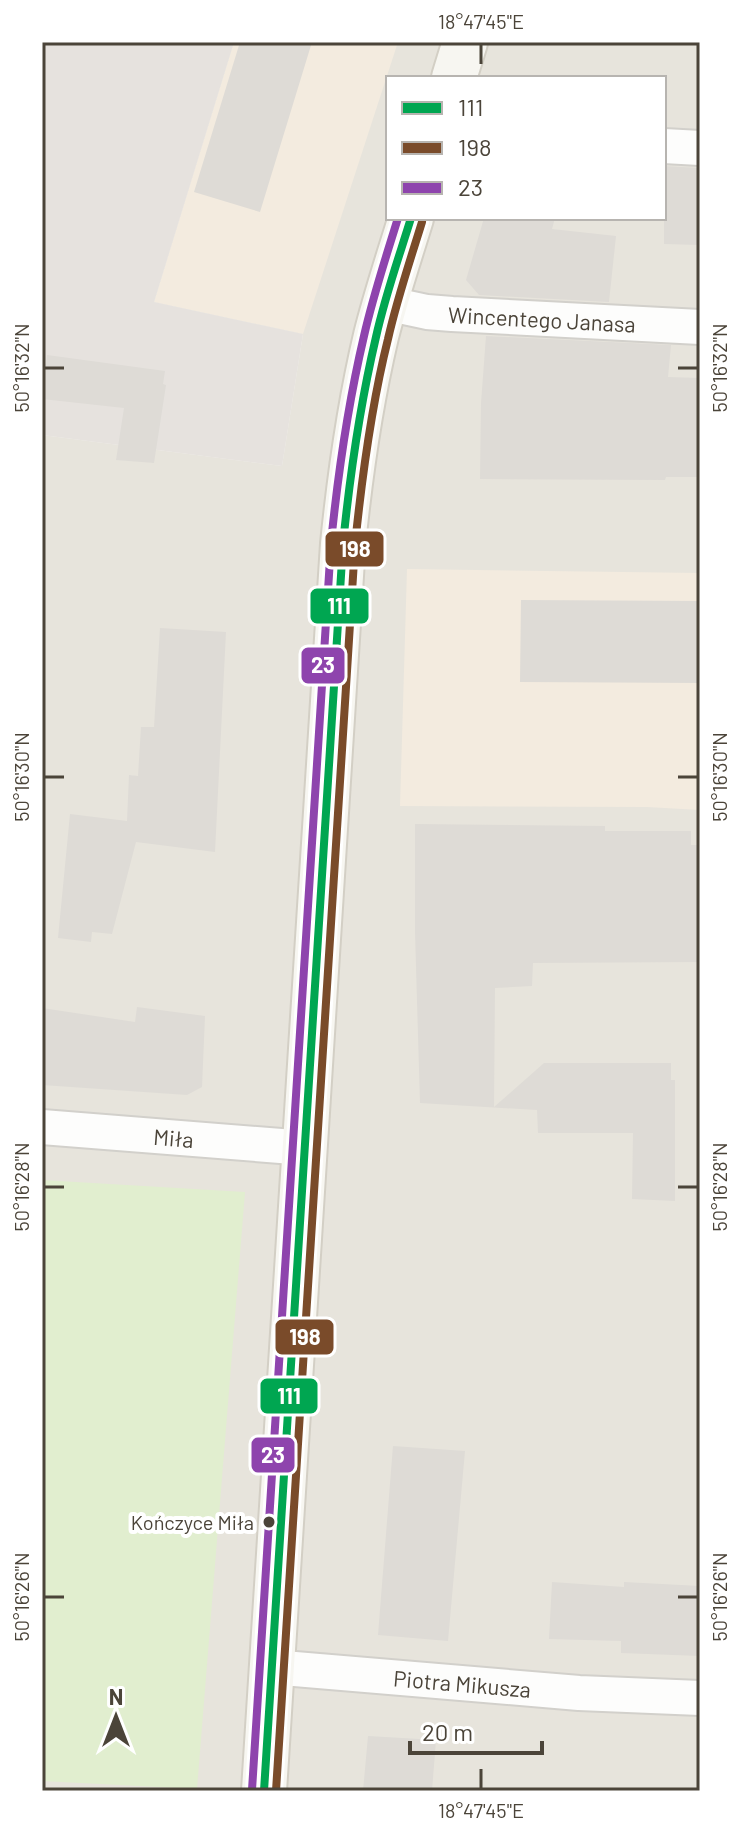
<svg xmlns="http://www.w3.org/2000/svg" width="742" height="1833" font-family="Barlow,sans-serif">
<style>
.residential{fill:#e7e4dc;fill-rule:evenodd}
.commercial{fill:#f3ebdf}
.industrial{fill:#e6e2de}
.green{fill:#e1eecf}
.building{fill:#dedbd6}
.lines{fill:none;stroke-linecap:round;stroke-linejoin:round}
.minor-casing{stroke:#d2d0cb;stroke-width:38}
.secondary-casing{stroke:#d3cfc5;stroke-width:48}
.minor{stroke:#fdfdfc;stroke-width:34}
.secondary{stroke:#f7f6f1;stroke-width:44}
.bus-1-casing{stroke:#fff;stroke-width:14}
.bus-2-casing{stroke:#fff;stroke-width:14}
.bus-3-casing{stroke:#fff;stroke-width:14}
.bus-1{stroke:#00a651;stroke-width:8}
.bus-2{stroke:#7a4b2a;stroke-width:8}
.bus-3{stroke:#8e44ad;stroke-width:8}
.ticks{fill:none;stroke:#4b4439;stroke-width:3}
.bus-dot{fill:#4b4439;stroke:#fff;stroke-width:3}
.labels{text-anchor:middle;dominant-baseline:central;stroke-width:8;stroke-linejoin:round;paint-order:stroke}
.bus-label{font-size:20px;fill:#4b4439;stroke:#fff;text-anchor:end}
.street-label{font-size:22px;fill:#4b4439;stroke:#fff}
.line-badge{stroke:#fff;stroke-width:3}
.badge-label{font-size:22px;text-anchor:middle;font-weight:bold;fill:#fff}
.neatline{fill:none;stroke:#4b4439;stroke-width:3}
.ticks-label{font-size:20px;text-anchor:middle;fill:#4b4439}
</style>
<rect width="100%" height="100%" fill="#f4f2ee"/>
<!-- residential -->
<path class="residential" d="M234,42H700V1791H42V435L282,466L303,334L154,302ZM388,78H664V218H388Z"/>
<!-- commercial -->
<path class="commercial" d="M234,42H398L303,334L154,302Z
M407,569L700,573V810L647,807L400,806Z"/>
<!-- industrial -->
<path class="industrial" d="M42,42H234L154,302L303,334L282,466L42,435Z"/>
<!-- green -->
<path class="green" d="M42,1180L245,1192L197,1789L42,1781Z"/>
<!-- building -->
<path class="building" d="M240,42H312L260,212L194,192Z
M664,166L700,168V245L664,244Z
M484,218H555L552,229L616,236L609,302L479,295L466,280Z
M486,336L671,345L668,377L700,378V477H666L665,480L480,479L481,403Z
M47,355L165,371L163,384L166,385L154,463L116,460L124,408L42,399Z
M521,600L700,601V683L520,682Z
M160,628L226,632L215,852L136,842L112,934L92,932L91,942L58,938L70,814L127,821L129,775L138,776L141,727H154Z
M415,824L605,826V831H691V845H700V962L533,963L532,986L495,988L494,1107L544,1063H671V1080H675V1201L632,1199L633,1133H538L537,1110L420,1103L415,932Z
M137,1007L205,1016L202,1087L187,1095L42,1085V1008L135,1022Z
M393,1446L465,1451L448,1641L378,1635Z
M552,1582L624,1587V1582L700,1586V1656L621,1653V1641L549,1639Z
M368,1736L436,1740L432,1791H363Z"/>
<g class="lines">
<defs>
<g id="minor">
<path d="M664,146L700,148"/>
<path id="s1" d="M385,303L427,312L452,314L700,327"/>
<path id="s2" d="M42,1127L306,1148"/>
<path id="s3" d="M271,1667L579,1693L700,1698"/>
</g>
<path id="secondary" d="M454,78L465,42
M264,1791L343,544C350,474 360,404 376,336C386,296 399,257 411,218"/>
</defs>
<!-- minor casing -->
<use href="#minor" class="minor-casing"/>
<!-- secondary casing -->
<use href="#secondary" class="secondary-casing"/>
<!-- minor -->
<use href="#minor" class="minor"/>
<!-- secondary -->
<use href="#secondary" class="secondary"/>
<defs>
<path id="bus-1" d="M264,1791L343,544C350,474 360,405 376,337C385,296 399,257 411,218"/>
<path id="bus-2" d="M276,1791L355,545C362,476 371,407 388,339C397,299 410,261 422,222"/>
<path id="bus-3" d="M252,1790L331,543C338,473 348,404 364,336C373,296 386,257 398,218"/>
</defs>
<!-- bus-1 casing -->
<use href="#bus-1" class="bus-1-casing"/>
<!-- bus-2 casing -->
<use href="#bus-2" class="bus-2-casing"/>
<!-- bus-3 casing -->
<use href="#bus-3" class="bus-3-casing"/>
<!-- bus-1 -->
<use href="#bus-1" class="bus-1"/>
<!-- bus-2 -->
<use href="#bus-2" class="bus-2"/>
<!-- bus-3 -->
<use href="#bus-3" class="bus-3"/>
</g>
<!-- ticks -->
<path class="ticks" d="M481,44V64M44,368H64M678,368H698M44,777H64M678,777H698M44,1187H64M678,1187H698M44,1597H64M678,1597H698M481,1769V1789"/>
<!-- markers -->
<circle class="bus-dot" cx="269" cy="1522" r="7"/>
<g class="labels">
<!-- bus labels -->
<g class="bus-label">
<text x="254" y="1522">Kończyce Miła</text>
</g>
<!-- street labels -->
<g class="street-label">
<text stroke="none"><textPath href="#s1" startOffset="158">Wincentego Janasa</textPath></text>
<text stroke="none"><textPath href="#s2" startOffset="132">Miła</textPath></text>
<text stroke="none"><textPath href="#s3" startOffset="192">Piotra Mikusza</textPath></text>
</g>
</g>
<g class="line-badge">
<rect x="324" y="530" width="61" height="38" rx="8" fill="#7a4b2a"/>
<rect x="309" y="587" width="61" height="38" rx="8" fill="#00a651"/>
<rect x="300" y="646" width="46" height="39" rx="8" fill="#8e44ad"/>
<rect x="274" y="1318" width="61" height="38" rx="8" fill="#7a4b2a"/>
<rect x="259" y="1377" width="60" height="38" rx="8" fill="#00a651"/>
<rect x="250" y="1436" width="46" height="38" rx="8" fill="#8e44ad"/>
</g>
<g class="badge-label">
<text x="355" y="557">198</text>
<text x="339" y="614">111</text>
<text x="323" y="673">23</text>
<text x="305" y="1345">198</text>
<text x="289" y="1404">111</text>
<text x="273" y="1463">23</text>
</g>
<!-- border -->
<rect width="742" height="1833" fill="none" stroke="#ffffff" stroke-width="88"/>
<!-- legend -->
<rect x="386" y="76" width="280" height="144" fill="#ffffff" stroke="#b7b4b0" stroke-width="2"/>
<rect x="402" y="102" width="40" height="12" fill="#00a651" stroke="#b7b4b0" stroke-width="2"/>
<text x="458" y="116" font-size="24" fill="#4b4439">111</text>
<rect x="402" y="142" width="40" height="12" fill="#7a4b2a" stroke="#b7b4b0" stroke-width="2"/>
<text x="458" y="156" font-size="24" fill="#4b4439">198</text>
<rect x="402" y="182" width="40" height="12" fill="#8e44ad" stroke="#b7b4b0" stroke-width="2"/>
<text x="458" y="196" font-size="24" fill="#4b4439">23</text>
<!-- north arrow -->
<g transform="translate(116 1717)" stroke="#ffffff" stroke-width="6" paint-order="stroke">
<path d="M0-6L14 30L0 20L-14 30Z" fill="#4b4439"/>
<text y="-12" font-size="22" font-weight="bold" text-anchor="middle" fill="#4b4439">N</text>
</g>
<!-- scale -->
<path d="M410 1741v12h132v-12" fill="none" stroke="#4b4439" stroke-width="4"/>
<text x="422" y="1741" font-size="24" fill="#4b4439" stroke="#ffffff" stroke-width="6" paint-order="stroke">20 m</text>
<rect x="44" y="44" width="654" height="1745" class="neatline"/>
<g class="ticks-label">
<text x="481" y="29">18°47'45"E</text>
<text transform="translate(22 368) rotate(-90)" y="7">50°16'32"N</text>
<text transform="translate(720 368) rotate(-90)" y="7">50°16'32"N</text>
<text transform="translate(22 777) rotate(-90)" y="7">50°16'30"N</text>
<text transform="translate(720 777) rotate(-90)" y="7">50°16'30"N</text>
<text transform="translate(22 1187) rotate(-90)" y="7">50°16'28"N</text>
<text transform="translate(720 1187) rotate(-90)" y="7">50°16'28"N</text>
<text transform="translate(22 1597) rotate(-90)" y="7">50°16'26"N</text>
<text transform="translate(720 1597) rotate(-90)" y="7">50°16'26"N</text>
<text x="481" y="1818">18°47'45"E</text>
</g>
</svg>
